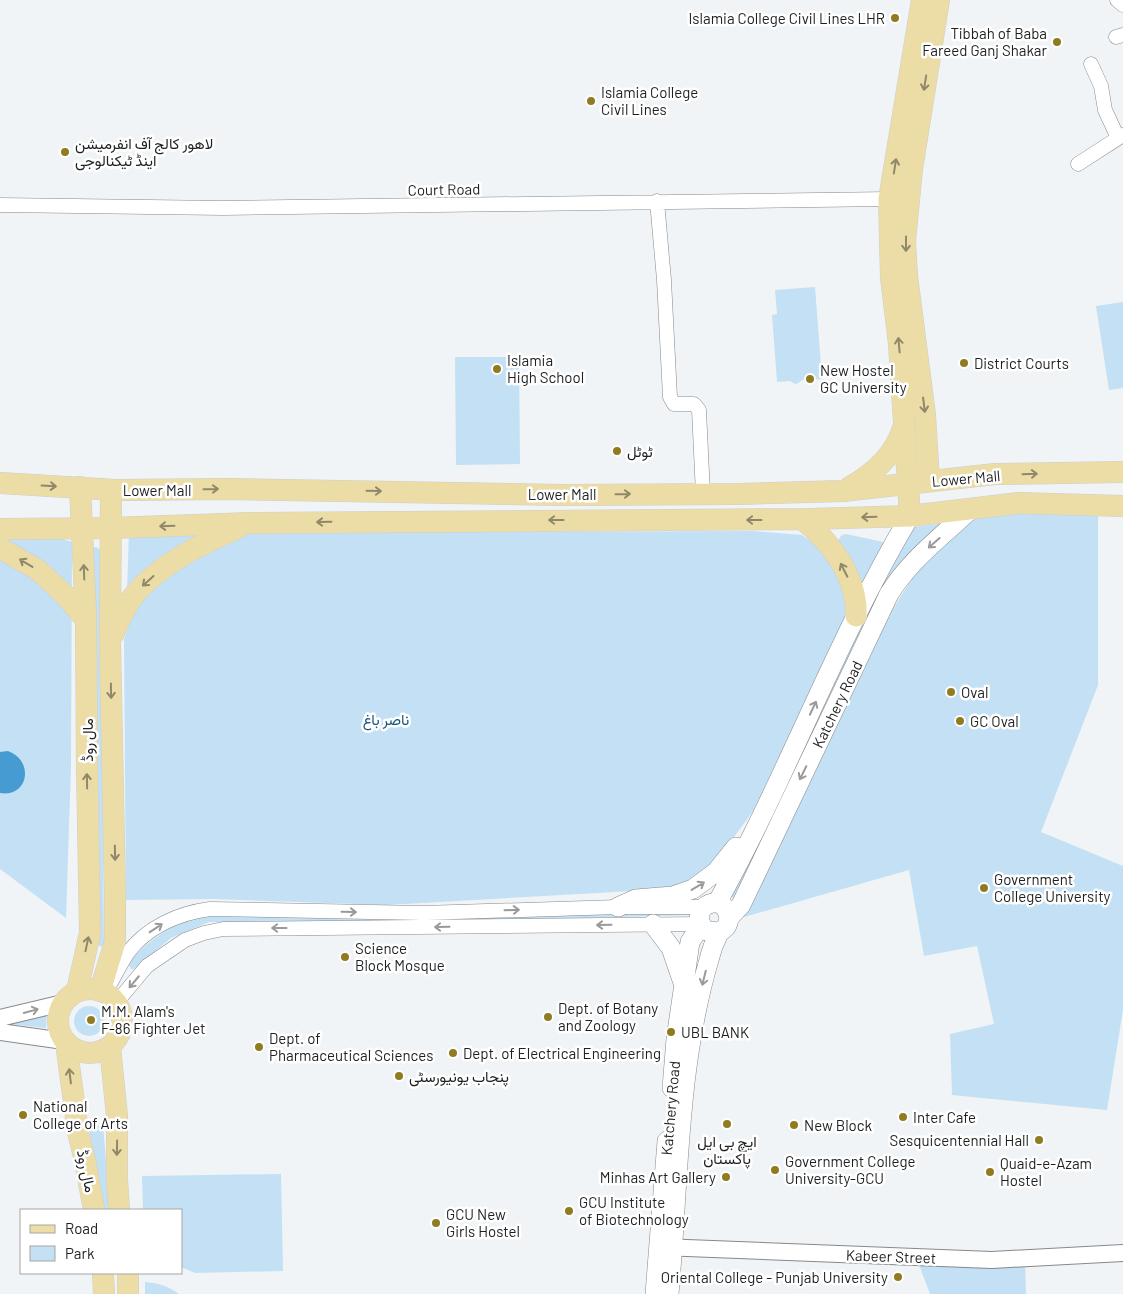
<svg xmlns="http://www.w3.org/2000/svg" width="1123" height="1294" font-family="Barlow,Vazirmatn,sans-serif">
<style>
.green{fill:#c3e0f4}
.water{fill:#469cd2}
.lines{fill:none;stroke-linecap:round;stroke-linejoin:round}
.minor-casing{stroke:#86898c;stroke-width:15}
.tertiary-casing{stroke:#86898c;stroke-width:18}
.secondary-casing{stroke:#86898c;stroke-width:20}
.primary-casing{stroke:#cecece;stroke-width:22}
.minor{stroke:#fff;stroke-width:14}
.tertiary{stroke:#fff;stroke-width:16}
.secondary{stroke:#fff;stroke-width:19}
.primary{stroke:#ecdda7;stroke-width:21}
.oneway{stroke:#8f886a}
.oneway2{stroke:#9a9a9b}
.poi-dot{fill:#917b21;stroke:#fff;stroke-width:2}
.labels{text-anchor:middle;dominant-baseline:central;stroke-width:5;stroke-linejoin:round;paint-order:stroke}
.poi-label{font-size:15px;fill:#1e1f20;stroke:#fff;text-anchor:start}
.street-label{font-size:15px;fill:#1e1f20;stroke:#fff}
.park-label{font-size:15px;fill:#16567b;stroke:#fff}
</style>
<rect width="100%" height="100%" fill="#f0f4f6"/>
<!-- green -->
<path class="green" d="M815,287L822,379L802,380L797,384L793,383L790,381L777,382L772,315L777,314L775,290Z
M1123,302V388L1109,390L1096,306Z
M455,357H519L520,464L456,465Z
M1018,510L1098,511V685L1041,832L1123,866V1010L1107,1110L952,1095L950,1034L994,1024L977,946L924,956L909,870L737,919L892,610L917,571L970,517Z
M946,523L908,557L735,899L729,895L879,582L914,527Z
M215,527L127,590L129,532Z
M753,531L802,535L811,541L829,555L851,606L753,811L702,881L685,888L387,905L211,899L126,900L124,639L131,619L140,600L152,587L236,533Z
M846,534L888,543L861,601C859,570 855,565 838,540L842,535Z
M0,535L55,537L72,542L71,766L66,918L0,869Z
M96,547L101,550L104,944L101,947L97,944L93,548Z
M690,909L691,914L688,915L448,922H209L171,938L134,969H131L128,963C146,942 169,927 193,915Z
M74 1021a15 15 0 1 1 30 0a15 15 0 1 1-30 0Z
M47,1011L46,1028L9,1024Z
M88,1124L96,1127L103,1124L110,1210H102Z
M281,1174L283,1271L195,1273L181,1267V1210H143L142,1176Z
M916,1257L1025,1259L1026,1294H930Z
M145,1282C159,1283 168,1286 179,1294H145Z"/>
<!-- water -->
<path class="water" d="M8,751C35,761 28,798 0,793V752Z"/>
<g class="lines">
<defs>
<path id="minor" d="M1117,0L1123,5
M1116,37L1123,35
M1091,64L1101,86L1105,110L1118,138
M1078,164L1123,135
M657,201L664,280L670,397L674,404H694L699,410L703,494
M0,205L223,208L889,199
M108,988C114,977 120,965 127,954C146,927 179,913 210,909L423,913L618,907H704
M116,1003L147,966L185,940L204,933L223,929L701,924"/>
<path id="tertiary" d="M0,1018L63,1003
M0,1032L64,1041
M661,1247L992,1260L1123,1253"/>
<path id="secondary" d="M717,903C787,777 836,640 910,516
M618,907L636,899L673,896L693,889L716,872L736,847
M729,918L741,905L889,594C910,560 941,537 970,510
M653,924L671,948L682,980
M672,1088L676,1039L690,942L701,925
M655,1294L667,1141
M669,1294C679,1182 677,1068 709,960C711,951 714,943 718,935C720,931 723,930 726,927C732,918 727,905 717,903C712,902 706,905 703,908C696,916 700,926 707,931L719,932"/>
<path id="primary" d="M929,481L925,415L907,276L905,241L912,169L939,0
M0,483L116,490L229,489L562,495L739,494L843,491L995,474L1123,472
M850,487C874,473 894,456 903,428
M910,516L899,344L891,278L889,199L922,0
M802,519C831,542 858,578 856,616
M0,529L111,528L251,523L810,519L910,516L1019,503L1123,506
M0,548L38,570L66,596L86,620
M113,635C119,621 125,606 135,594C160,564 203,543 238,528
M58 1021a32 32 0 1 1 64 0a32 32 0 1 1-64 0Z
M77,991L90,933L87,769L86,620L80,487
M100,991L115,942V893L110,642L111,490
M66,1043L78,1132L85,1161L94,1210
M110,1047L117,1116V1179L119,1210
M103,1273L104,1294
M128,1273V1294"/>
</defs>
<!-- minor casing -->
<use href="#minor" class="minor-casing"/>
<!-- tertiary casing -->
<use href="#tertiary" class="tertiary-casing"/>
<!-- secondary casing -->
<use href="#secondary" class="secondary-casing"/>
<!-- primary casing -->
<use href="#primary" class="primary-casing"/>
<!-- minor -->
<use href="#minor" class="minor"/>
<!-- tertiary -->
<use href="#tertiary" class="tertiary"/>
<!-- secondary -->
<use href="#secondary" class="secondary"/>
<!-- primary -->
<use href="#primary" class="primary"/>
</g>
<!-- one-way arrows -->
<defs><path id="oneway-shaft" d="M-6 0H5M1.5-3L5.5 0L1.5 3" fill="none" stroke-width="1.6" stroke-linecap="round" stroke-linejoin="round" transform="scale(1.25)"/></defs>
<g class="oneway">
<use href="#oneway-shaft" transform="translate(925 83) rotate(99)"/>
<use href="#oneway-shaft" transform="translate(895 166) rotate(-81)"/>
<use href="#oneway-shaft" transform="translate(906 244) rotate(90)"/>
<use href="#oneway-shaft" transform="translate(899 345) rotate(-95)"/>
<use href="#oneway-shaft" transform="translate(924 405) rotate(83)"/>
<use href="#oneway-shaft" transform="translate(1030 474) rotate(-2)"/>
<use href="#oneway-shaft" transform="translate(49 486) rotate(3)"/>
<use href="#oneway-shaft" transform="translate(211 489) rotate(-1)"/>
<use href="#oneway-shaft" transform="translate(374 491) rotate(1)"/>
<use href="#oneway-shaft" transform="translate(623 494) rotate(-1)"/>
<use href="#oneway-shaft" transform="translate(869 517) rotate(178)"/>
<use href="#oneway-shaft" transform="translate(556 520) rotate(180)"/>
<use href="#oneway-shaft" transform="translate(754 520) rotate(180)"/>
<use href="#oneway-shaft" transform="translate(324 522) rotate(179)"/>
<use href="#oneway-shaft" transform="translate(167 526) rotate(178)"/>
<use href="#oneway-shaft" transform="translate(26 563) rotate(-149)"/>
<use href="#oneway-shaft" transform="translate(844 570) rotate(-117)"/>
<use href="#oneway-shaft" transform="translate(84 572) rotate(-92)"/>
<use href="#oneway-shaft" transform="translate(148 581) rotate(138)"/>
<use href="#oneway-shaft" transform="translate(111 691) rotate(89)"/>
<use href="#oneway-shaft" transform="translate(87 781) rotate(-91)"/>
<use href="#oneway-shaft" transform="translate(115 853) rotate(89)"/>
<use href="#oneway-shaft" transform="translate(87 944) rotate(-78)"/>
<use href="#oneway-shaft" transform="translate(70 1076) rotate(-97)"/>
<use href="#oneway-shaft" transform="translate(117 1148) rotate(91)"/>
</g>
<g class="oneway2">
<use href="#oneway-shaft" transform="translate(934 543) rotate(139)"/>
<use href="#oneway-shaft" transform="translate(813 708) rotate(-65)"/>
<use href="#oneway-shaft" transform="translate(803 773) rotate(116)"/>
<use href="#oneway-shaft" transform="translate(698 886) rotate(-31)"/>
<use href="#oneway-shaft" transform="translate(512 910) rotate(-2)"/>
<use href="#oneway-shaft" transform="translate(349 912) rotate(1)"/>
<use href="#oneway-shaft" transform="translate(604 925) rotate(179)"/>
<use href="#oneway-shaft" transform="translate(442 927) rotate(179)"/>
<use href="#oneway-shaft" transform="translate(156 928) rotate(-33)"/>
<use href="#oneway-shaft" transform="translate(279 928) rotate(180)"/>
<use href="#oneway-shaft" transform="translate(704 978) rotate(104)"/>
<use href="#oneway-shaft" transform="translate(134 982) rotate(130)"/>
<use href="#oneway-shaft" transform="translate(31 1011) rotate(-15)"/>
</g>
<!-- markers -->
<g class="poi-dot">
<circle cx="895" cy="18" r="5"/>
<circle cx="1057" cy="42" r="5"/>
<circle cx="591" cy="101" r="5"/>
<circle cx="65" cy="152" r="5"/>
<circle cx="964" cy="363" r="5"/>
<circle cx="497" cy="369" r="5"/>
<circle cx="810" cy="379" r="5"/>
<circle cx="617" cy="451" r="5"/>
<circle cx="951" cy="692" r="5"/>
<circle cx="960" cy="721" r="5"/>
<circle cx="984" cy="888" r="5"/>
<circle cx="345" cy="957" r="5"/>
<circle cx="548" cy="1017" r="5"/>
<circle cx="91" cy="1020" r="5"/>
<circle cx="671" cy="1032" r="5"/>
<circle cx="259" cy="1047" r="5"/>
<circle cx="453" cy="1053" r="5"/>
<circle cx="399" cy="1076" r="5"/>
<circle cx="23" cy="1115" r="5"/>
<circle cx="903" cy="1117" r="5"/>
<circle cx="727" cy="1124" r="5"/>
<circle cx="794" cy="1125" r="5"/>
<circle cx="1039" cy="1140" r="5"/>
<circle cx="775" cy="1170" r="5"/>
<circle cx="990" cy="1172" r="5"/>
<circle cx="726" cy="1177" r="5"/>
<circle cx="569" cy="1211" r="5"/>
<circle cx="436" cy="1223" r="5"/>
<circle cx="898" cy="1277" r="5"/>
</g>
<g class="labels">
<!-- poi labels -->
<g class="poi-label">
<text x="885" y="18" text-anchor="end">Islamia College Civil Lines LHR</text>
<text x="1047" y="33" text-anchor="end">Tibbah of Baba<tspan x="1047" dy="17">Fareed Ganj Shakar</tspan></text>
<text x="601" y="92">Islamia College<tspan x="601" dy="17">Civil Lines</tspan></text>
<text x="75" y="143">لاھور کالج آف انفرمیشن<tspan x="75" dy="17">اینڈ ٹیکنالوجی</tspan></text>
<text x="507" y="360">Islamia<tspan x="507" dy="17">High School</tspan></text>
<text x="974" y="363">District Courts</text>
<text x="820" y="370">New Hostel<tspan x="820" dy="17">GC University</tspan></text>
<text x="627" y="451">ٹوٹل</text>
<text x="961" y="692">Oval</text>
<text x="970" y="721">GC Oval</text>
<text x="994" y="879">Government<tspan x="994" dy="17">College University</tspan></text>
<text x="355" y="948">Science<tspan x="355" dy="17">Block Mosque</tspan></text>
<text x="558" y="1008">Dept. of Botany<tspan x="558" dy="17">and Zoology</tspan></text>
<text x="101" y="1011">M.M. Alam's<tspan x="101" dy="17">F-86 Fighter Jet</tspan></text>
<text x="681" y="1032">UBL BANK</text>
<text x="269" y="1038">Dept. of<tspan x="269" dy="17">Pharmaceutical Sciences</tspan></text>
<text x="463" y="1053">Dept. of Electrical Engineering</text>
<text x="409" y="1076">پنجاب یونیورسٹی</text>
<text x="33" y="1106">National<tspan x="33" dy="17">College of Arts</tspan></text>
<text x="913" y="1117">Inter Cafe</text>
<text x="804" y="1125">New Block</text>
<text x="1029" y="1140" text-anchor="end">Sesquicentennial Hall</text>
<text x="727" y="1141" text-anchor="middle">ایچ بی ایل<tspan x="727" dy="17">پاکستان</tspan></text>
<text x="785" y="1161">Government College<tspan x="785" dy="17">University-GCU</tspan></text>
<text x="1000" y="1163">Quaid-e-Azam<tspan x="1000" dy="17">Hostel</tspan></text>
<text x="716" y="1177" text-anchor="end">Minhas Art Gallery</text>
<text x="579" y="1202">GCU Institute<tspan x="579" dy="17">of Biotechnology</tspan></text>
<text x="446" y="1214">GCU New<tspan x="446" dy="17">Girls Hostel</tspan></text>
<text x="888" y="1277" text-anchor="end">Oriental College - Punjab University</text>
</g>
<!-- street labels -->
<g class="street-label">
<text transform="translate(444 189) rotate(-1)">Court Road</text>
<text transform="translate(966 478) rotate(-5)">Lower Mall</text>
<text x="157" y="490">Lower Mall</text>
<text x="562" y="494">Lower Mall</text>
<text transform="translate(837 704) rotate(-64)">Katchery Road</text>
<text transform="translate(87 740) rotate(-90)">مال روڈ</text>
<text transform="translate(670 1108) rotate(-85)">Katchery Road</text>
<text transform="translate(87 1171) rotate(78)">مال روڈ</text>
<text transform="translate(891 1256) rotate(2)">Kabeer Street</text>
</g>
<!-- park labels -->
<g class="park-label">
<text x="386" y="719">ناصر باغ</text>
</g>
</g>
<!-- legend -->
<rect x="20" y="1209" width="162" height="65" fill="#ffffff" stroke="#a5a5a6"/>
<rect x="30" y="1225" width="25" height="8" fill="#ecdda7" stroke="#a5a5a6"/>
<text x="65" y="1234" font-size="15" fill="#1e1f20">Road</text>
<rect x="30" y="1246" width="25" height="15" fill="#c3e0f4" stroke="#a5a5a6"/>
<text x="65" y="1259" font-size="15" fill="#1e1f20">Park</text>
</svg>
